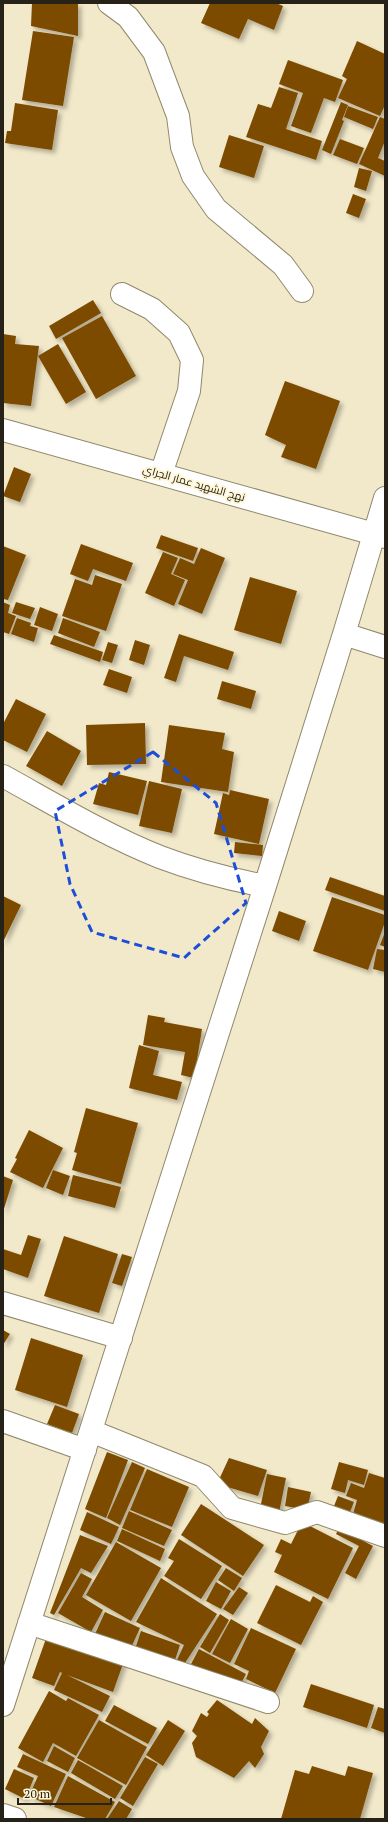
<svg xmlns="http://www.w3.org/2000/svg" width="388" height="1822" font-family="'PT Serif',Cairo,serif">
<style>
.building{fill:#7c4b00;filter:url(#shadow)}
.lines{fill:none;stroke-linecap:round;stroke-linejoin:round}
.minor-casing{stroke:#90886c;stroke-width:24}
.minor{stroke:#fff;stroke-width:22}
.marked{fill:none;stroke:#1d4ed8;stroke-width:3;stroke-dasharray:8 5;stroke-linejoin:round}
.labels{text-anchor:middle;dominant-baseline:central;stroke-width:4;stroke-linejoin:round;paint-order:stroke}
.street-label{font-size:11px;fill:#262217;stroke:#fff6d7}
</style>
<defs>
<filter id="shadow"><feDropShadow dx="3.5" dy="3.5" stdDeviation="2" flood-color="#0004"/></filter>
</defs>
<rect width="100%" height="100%" fill="#f2e9ca"/>
<!-- building -->
<path class="building" d="M32,3H78V36L31,26Z
M210,3H276L283,6L274,30L248,19L239,39L201,23Z
M33,31L74,37L63,106L22,100Z
M357,41L385,54V105L380,116L338,98L347,79L342,76Z
M288,60L343,80L335,102L324,98L311,133L291,126L303,93L279,84Z
M279,87L298,93L286,129L322,141L316,160L246,137L258,104L271,108Z
M341,102L348,105L342,120L344,121L331,154L322,150Z
M15,103L58,110L52,150L5,143L7,131H11Z
M348,106L378,117L373,129L344,117Z
M380,117L385,119V141L378,158L385,161V176L359,164Z
M229,135L264,146L254,178L219,167Z
M340,139L364,148L357,164L333,155Z
M359,168L372,171L366,191L354,187Z
M353,194L366,199L359,218L346,213Z
M93,300L101,313L56,339L49,326Z
M102,316L136,376L96,399L62,338Z
M3,334L16,336L15,344L39,346L31,406L3,403Z
M58,344L86,392L66,404L38,356Z
M285,381L340,401L316,469L281,457L286,445L265,435Z
M14,467L31,474L20,502L3,496Z
M161,535L198,548L193,561L156,548Z
M81,544L133,563L126,581L93,569L88,581L70,574Z
M3,546L26,555L8,600L3,599Z
M201,548L225,558L202,614L178,604L188,580L173,574L180,558L194,564Z
M163,552L178,558L171,574L185,580L174,606L145,593Z
M95,575L122,584L106,631L62,616L75,579L92,585Z
M250,577L297,591L281,644L234,630Z
M3,602L10,605L8,613L16,616L9,634L3,632Z
M16,602L35,608L30,619L12,613Z
M40,607L58,614L52,631L34,625Z
M17,618L31,623L30,626L38,628L34,642L11,634Z
M63,618L100,632L94,647L58,633Z
M179,634L234,652L228,670L184,656L176,682L164,678Z
M54,635L103,652L100,662L50,644Z
M135,640L150,645L144,665L129,660Z
M108,642L118,645L112,663L102,660Z
M109,669L132,677L127,693L103,685Z
M222,681L256,691L251,709L217,699Z
M16,699L46,714L27,752L3,740V724Z
M145,723L146,764L87,765L86,725Z
M169,725L225,733L222,749L234,752L228,792L161,782Z
M47,731L81,751L62,786L26,766Z
M109,772L147,781L138,815L93,804L99,783L106,785Z
M149,781L182,789L172,833L139,826Z
M230,790L269,799L259,844L214,834L223,793L229,795Z
M235,842L263,845L262,856L234,853Z
M330,877L385,896V911L325,890Z
M3,896L21,905L3,942Z
M332,897L385,915V922L368,970L313,951Z
M279,911L306,921L299,941L272,931Z
M385,932V947L380,945Z
M377,949L385,950V972L373,969Z
M148,1015L165,1018L164,1022L202,1029L194,1078L181,1075L185,1052L143,1045Z
M139,1045L159,1051L153,1075L182,1082L177,1100L129,1088Z
M86,1108L138,1123L121,1184L72,1170L77,1153L74,1152Z
M29,1130L63,1148L43,1188L10,1172L17,1159L15,1158Z
M53,1170L70,1176L63,1195L46,1188Z
M73,1175L121,1187L115,1208L68,1196Z
M3,1176L13,1180L3,1212Z
M28,1235L41,1239L28,1278L3,1269V1249L21,1255Z
M64,1236L118,1254L99,1313L44,1296Z
M122,1254L132,1257L122,1286L112,1283Z
M3,1330L10,1334L3,1345Z
M31,1338L83,1355L67,1407L15,1390Z
M55,1405L79,1414L72,1433L47,1424Z
M107,1452L128,1460L106,1518L85,1509Z
M229,1458L267,1470L258,1496L217,1484Z
M132,1462L145,1468L120,1525L107,1518Z
M339,1462L368,1470L364,1485L348,1480L345,1493L331,1489Z
M147,1469L189,1487L172,1527L130,1510Z
M369,1473L385,1478V1525L353,1514L357,1500L346,1496L351,1483L364,1488Z
M267,1474L286,1478L279,1513L260,1509Z
M288,1487L311,1492L307,1510L285,1506Z
M338,1496L354,1502L350,1512L334,1506Z
M201,1504L264,1545L243,1576L181,1535Z
M129,1511L172,1530L164,1546L122,1528Z
M87,1512L119,1527L111,1544L80,1530Z
M302,1522L353,1548L328,1599L274,1572L282,1555L275,1552L281,1539L291,1544Z
M339,1528L373,1546L356,1579L345,1573L359,1546L336,1534Z
M122,1529L165,1549L160,1561L117,1541Z
M80,1535L108,1546L91,1573L81,1568L54,1615L50,1613Z
M179,1539L222,1566L201,1599L164,1576L174,1561L168,1558Z
M116,1542L161,1568L131,1621L86,1595Z
M226,1568L242,1578L234,1591L218,1580Z
M81,1573L92,1579L82,1597L103,1610L91,1632L58,1613Z
M161,1578L217,1614L185,1663L177,1660L184,1645L136,1622Z
M216,1582L231,1591L221,1609L206,1601Z
M276,1585L310,1602L313,1596L323,1602L301,1645L257,1623Z
M239,1587L248,1593L233,1615L223,1609Z
M105,1612L140,1628L130,1650L95,1634Z
M220,1614L229,1620L210,1653L200,1647Z
M231,1619L248,1629L230,1663L212,1654Z
M251,1628L296,1649L275,1693L246,1679L249,1671L234,1664Z
M141,1631L180,1645L174,1663L135,1649Z
M48,1633L124,1661L113,1692L67,1675L110,1696L102,1712L54,1690L62,1673L60,1672L54,1686L32,1678Z
M199,1649L246,1674L238,1689L191,1664Z
M311,1684L374,1705L367,1728L303,1707Z
M49,1691L66,1701L68,1698L99,1715L76,1756L53,1743L43,1762L18,1748Z
M217,1700L252,1724L255,1718L269,1731L261,1747L264,1754L255,1768L249,1761L234,1778L196,1757L192,1743L197,1736L192,1731L201,1713L207,1717L209,1714L207,1712Z
M114,1705L157,1728L148,1744L105,1721Z
M378,1707L385,1709V1733L371,1728Z
M99,1720L147,1747L126,1785L77,1758Z
M168,1720L185,1731L163,1766L146,1755Z
M54,1746L75,1758L68,1772L47,1761Z
M23,1754L66,1774L51,1806L29,1796L38,1776L17,1767Z
M145,1757L158,1764L133,1806L120,1798Z
M78,1760L123,1786L115,1799L71,1773Z
M312,1766L345,1776L348,1766L373,1773L360,1819H281L295,1770L309,1774Z
M14,1769L34,1778L25,1799L5,1789Z
M68,1776L115,1802L105,1819H89L54,1807Z
M119,1801L132,1809L126,1819H107Z"/>
<g class="lines">
<defs>
<path id="minor" d="M109,3L128,17L154,52L178,116L182,147L193,176L216,209L283,265L302,291
M122,294L152,309L179,333L192,360L189,391L161,474
M3,430L385,537
M344,634L385,647
M3,776C54,804 105,835 160,857C194,870 229,879 265,886
M3,1303L121,1338
M3,1421L85,1450
M91,1431L203,1476L232,1508L285,1523L317,1512L385,1536
M29,1623L268,1702
M3,1705L265,886L344,634L385,498
M3,1815L15,1819"/>
</defs>
<!-- minor casing -->
<use href="#minor" class="minor-casing"/>
<!-- minor -->
<use href="#minor" class="minor"/>
</g>
<!-- marked area -->
<path class="marked" d="M153,752L216,803L246,903L184,958L92,932L70,884L55,811Z"/>
<g class="labels">
<!-- street labels -->
<g class="street-label">
<text transform="translate(194 483) rotate(16)">نهج الشهيد عمار الجراي</text>
</g>
</g>
<!-- border -->
<rect width="388" height="1822" fill="none" stroke="#262217" stroke-width="8"/>
<!-- scale -->
<path d="M18 1798v6h93v-6" fill="none" stroke="#262217" stroke-width="2"/>
<text x="24" y="1798" font-size="12" fill="#262217" stroke="#fff6d7" stroke-width="3" paint-order="stroke">20 m</text>
</svg>
